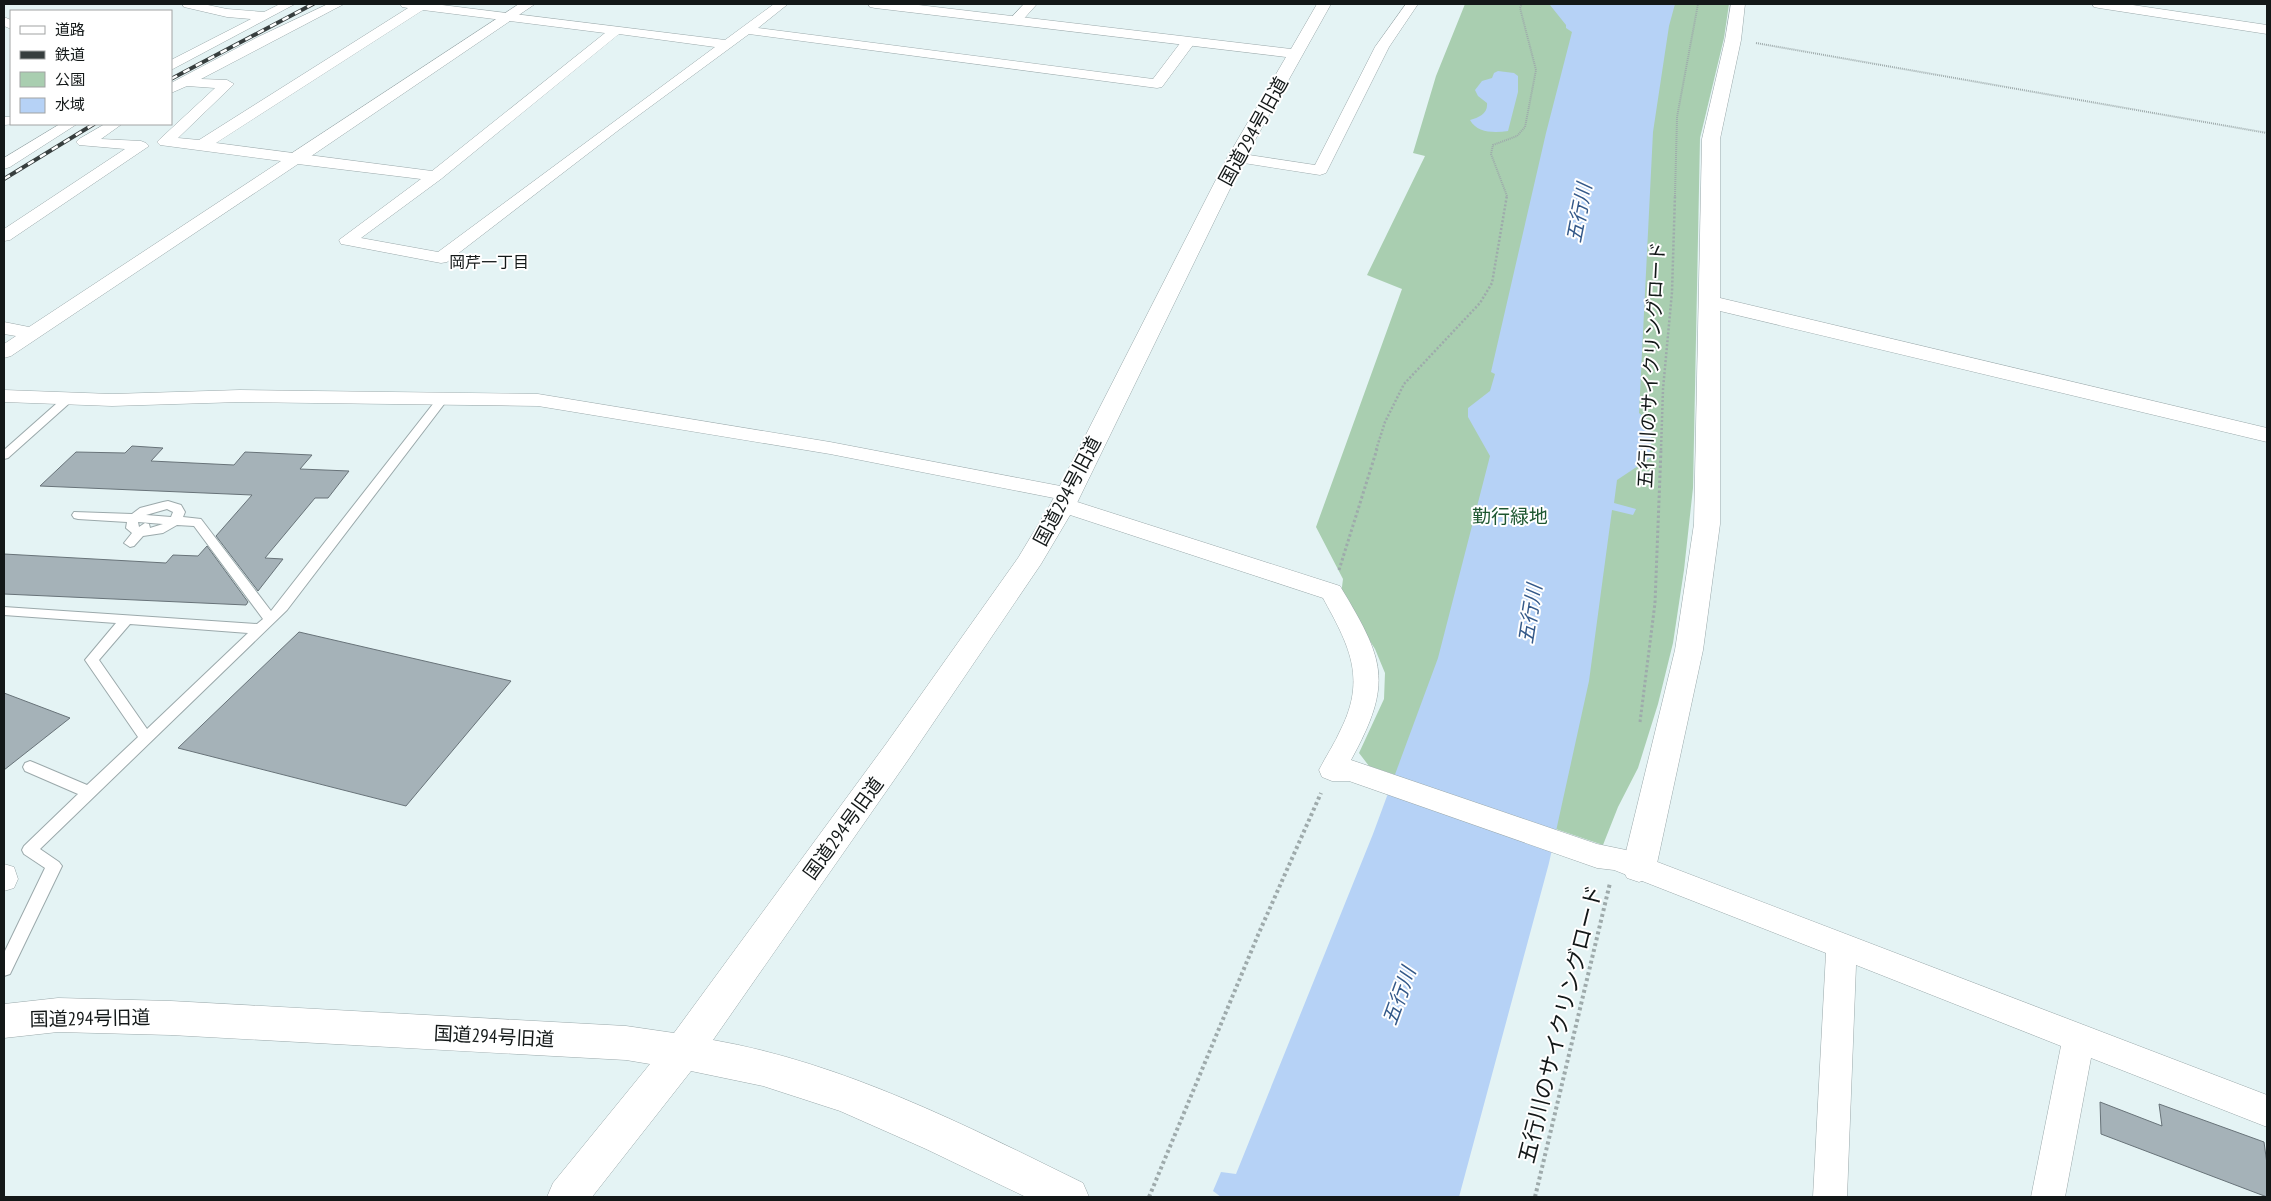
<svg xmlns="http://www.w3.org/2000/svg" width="2271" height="1201" font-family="'PT Sans Narrow','Noto Sans JP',sans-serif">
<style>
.green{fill:#a9ceb0}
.water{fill:#b6d2f6}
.building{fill:#a5b2b8;stroke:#687379}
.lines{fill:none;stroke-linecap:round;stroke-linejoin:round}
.lane-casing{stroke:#9ba9ab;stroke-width:2}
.street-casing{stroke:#9ba9ab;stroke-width:1}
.secondary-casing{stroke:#9ba9ab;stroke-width:1}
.highway-casing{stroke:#9ba9ab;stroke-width:1}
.path-far3{stroke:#9eaaab;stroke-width:2;stroke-dasharray:1 1;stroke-linecap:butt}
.path-far2{stroke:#9eaaab;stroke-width:2.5;stroke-dasharray:2 2;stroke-linecap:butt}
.path-far1{stroke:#9eaaab;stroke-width:3;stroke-dasharray:2.5 2.5;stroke-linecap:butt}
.path{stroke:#9eaaab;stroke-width:4;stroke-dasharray:3 3;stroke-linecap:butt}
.lane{fill:#fff;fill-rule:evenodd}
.street{fill:#fff;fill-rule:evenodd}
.secondary{fill:#fff;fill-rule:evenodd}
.highway{fill:#fff;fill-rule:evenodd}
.rail-casing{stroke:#373e3e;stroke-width:4}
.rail{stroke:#fff;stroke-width:2.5;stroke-dasharray:7;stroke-linecap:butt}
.labels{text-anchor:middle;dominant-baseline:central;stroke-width:4;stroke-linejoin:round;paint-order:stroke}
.far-neighbourhood-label{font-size:16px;fill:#131818;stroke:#fff}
.street-label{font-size:19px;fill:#131818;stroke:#fff}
.park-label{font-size:19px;fill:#1e5730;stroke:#fff}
.water-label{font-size:20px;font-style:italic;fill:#345989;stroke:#fff}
.near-street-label{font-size:22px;fill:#131818;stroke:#fff}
</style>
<rect width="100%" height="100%" fill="#e4f3f4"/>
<!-- green -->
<path class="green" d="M1465,4H1729L1724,38L1700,138L1693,488L1684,570L1673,643L1658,704L1638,768L1618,807L1603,845L1369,766L1359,753L1384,699L1385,673L1375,649L1341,595L1343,579L1316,527L1402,289L1367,275L1425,156L1413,153L1436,76Z"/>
<!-- water -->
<path class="water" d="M1551,4H1675L1669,26L1653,132L1639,413L1652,424L1650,458L1617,480L1614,503L1636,509L1633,515L1612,510L1589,681L1549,863L1459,1197H1221L1213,1191L1221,1172L1236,1174L1373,834L1438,658L1490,456L1468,417V408L1490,391L1495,374L1491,372L1546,133L1572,32L1566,28V25L1550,5Z
M1498,71L1514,73L1518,76V92L1508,131C1494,133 1477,133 1470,120C1479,117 1488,114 1487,103L1478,96L1475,90L1482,81L1492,78L1494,73Z"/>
<!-- building -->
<path class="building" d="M132,446L163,448L151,461L234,465L245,452L312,455L300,469L349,471L328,498H315L265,558L283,559L258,591L216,536L252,495L40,486L76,452L125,453Z
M207,546L248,602L246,605L4,594V554L166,563L173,555L198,556Z
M299,632L511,681L406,806L178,748Z
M4,693L70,718L4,770Z
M2100,1102L2162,1126L2159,1104L2264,1142L2267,1164V1197L2101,1134Z"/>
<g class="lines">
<defs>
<path id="lane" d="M444,394L448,395V399L287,610L40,849L59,862L62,866L10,974L4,976V953L45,868L24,854L22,850L24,846L78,794L25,771L23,767L25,763L30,761L35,763L87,785L138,737L85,660L116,623L4,615V607L257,624L263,619L194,526L177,525L163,533L143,536L134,546L130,547L124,543L132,533L126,528L127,522L78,519L74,518L72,515L74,512L132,514L140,508L163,502L168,501L181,505L185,512L183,517L201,519L271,611L440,395ZM167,509L173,512L171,517L146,515ZM138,522L163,524L150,528L149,524L145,523L139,527ZM130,624L248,633L147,729L99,660Z
M69,395L73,396V400L8,458L4,459V450L65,396Z"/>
<path id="street" d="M182,4H203L227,9L264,12L280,4H295L171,70V60L251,19L227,17L184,7Z
M328,4H344L201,79L227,80L234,84L178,138L199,140L408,8L402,7L400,4H434L725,40L774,4H788L758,28L1153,79L1184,38H1194L1196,41L1162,87L1157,88L749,34L620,129L447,262L441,263L347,245L341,244L339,240L421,179L298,164L11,356L4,358V344L16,336L4,334V322L29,327L281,161L160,145L157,142L160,139L215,88L187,86L171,93V83L258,37ZM423,10L605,33L432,171L216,143ZM619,34L715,47L438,252L361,238L441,179Z
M1024,4H1037L1020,23H1010L1009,20Z
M1406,4H1418L1389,47L1326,173L1320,175L1231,161L1228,158L1231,155L1236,153L1315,165L1375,47Z
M4,17L11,20V29L4,26Z
M4,117H11V124H16L4,125Z
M60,124H77L10,167L4,169V158Z
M105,124H122L101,139L141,141L146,143L149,146L10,240L4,241V229L125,149L79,145L76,142L79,139Z
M4,390L112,394L240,390L538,394L830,442L1076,489L1079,494L1076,499L1071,500L1340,586C1384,659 1394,682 1351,760L1597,844L1626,850L2267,1095V1127L2091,1058L2065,1197H2031L2061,1046L1856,965L1847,1197H1813L1826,953L1614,870L1597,868L1349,781H1332L1322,777L1319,770C1326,756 1335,743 1341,729C1367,677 1348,644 1323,598L1055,510L1052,505L1055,500L1059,499L830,454L538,406L240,402L112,406L4,402Z
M4,864L14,867L18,879L14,888L4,891Z"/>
<path id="secondary" d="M519,4H535L301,163H289L286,159L289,155Z
M868,4H910L1291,49L1317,4H1331L1245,158L1076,505L1041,564L908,760L713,1040C844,1063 965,1125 1083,1183L1089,1197H1026L926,1149L840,1111L763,1086L691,1071L592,1197H547L553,1183L650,1064L626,1060L171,1035L58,1032L4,1038V1004L58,998L171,1001L626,1026L674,1033L886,744L1018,558L1050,505L1227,158L1286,57L875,8L870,7Z
M1731,4H1745L1741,40L1720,139V298L2267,428V442L1720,311V524L1703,650L1656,868L1651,878L1639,882L1627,878L1622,868L1675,650L1694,524L1702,139L1725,40Z"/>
<path id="highway" d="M2092,4H2126L2267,25V34L2099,8L2094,7Z"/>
</defs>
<!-- lane casing -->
<use href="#lane" class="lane-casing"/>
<!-- street casing -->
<use href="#street" class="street-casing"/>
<!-- secondary casing -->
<use href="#secondary" class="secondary-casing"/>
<!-- highway casing -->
<use href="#highway" class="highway-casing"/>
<!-- path-far3 -->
<path class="path-far3" d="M1756,43L2267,133
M1507,196L1491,154L1493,145L1517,136L1525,127L1536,70L1520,8L1522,4
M1675,196L1677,117L1698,4"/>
<!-- path-far2 -->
<path class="path-far2" d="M1376,450L1385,422L1404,384L1480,303L1492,283L1507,195
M1661,450L1663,389L1672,292L1675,195"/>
<!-- path-far1 -->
<path class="path-far1" d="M1339,570L1377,449
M1640,722L1655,603L1661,449"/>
<!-- path -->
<path class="path" d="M1149,1197L1258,935L1321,793
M1535,1197L1610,883"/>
<!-- lane -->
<use href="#lane" class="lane"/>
<!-- street -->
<use href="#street" class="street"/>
<!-- secondary -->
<use href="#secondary" class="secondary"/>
<!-- highway -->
<use href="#highway" class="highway"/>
<defs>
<path id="rail" d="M171,79L313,4
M4,179L94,124"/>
</defs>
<!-- rail casing -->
<use href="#rail" class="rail-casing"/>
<!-- rail -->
<use href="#rail" class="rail"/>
</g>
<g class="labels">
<!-- far-neighbourhood labels -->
<g class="far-neighbourhood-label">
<text x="489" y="262">岡芹一丁目</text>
</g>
<!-- street labels -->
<g class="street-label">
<text transform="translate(1253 131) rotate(-61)">国道294号旧道</text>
<text transform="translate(1651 365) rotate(-87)">五行川のサイクリングロード</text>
<text transform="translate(1067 491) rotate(-62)">国道294号旧道</text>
<text transform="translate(843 828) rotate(-54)">国道294号旧道</text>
<text transform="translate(90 1018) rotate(-1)">国道294号旧道</text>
<text transform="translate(494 1036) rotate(3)">国道294号旧道</text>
</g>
<!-- park labels -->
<g class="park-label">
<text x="1510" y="516">勤行緑地</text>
</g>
<!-- water labels -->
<g class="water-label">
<text transform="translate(1579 213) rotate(-79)">五行川</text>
<text transform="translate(1530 614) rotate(-81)">五行川</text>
<text transform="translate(1399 996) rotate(-70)">五行川</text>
</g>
<!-- near-street labels -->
<g class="near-street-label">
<text transform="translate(1560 1024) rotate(-76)">五行川のサイクリングロード</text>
</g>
</g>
<!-- border -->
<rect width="2271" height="1201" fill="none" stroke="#131818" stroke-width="10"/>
<!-- legend -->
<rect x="10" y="10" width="162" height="115" fill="#ffffff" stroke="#a1a3a3"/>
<rect x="20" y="26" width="25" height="8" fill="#ffffff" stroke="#a1a3a3"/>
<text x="55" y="35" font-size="15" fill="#131818">道路</text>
<rect x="20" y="51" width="25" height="8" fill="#373e3e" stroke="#a1a3a3"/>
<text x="55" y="60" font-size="15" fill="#131818">鉄道</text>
<rect x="20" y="72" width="25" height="15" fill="#a9ceb0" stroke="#a1a3a3"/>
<text x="55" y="85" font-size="15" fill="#131818">公園</text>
<rect x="20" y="98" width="25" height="15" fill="#b6d2f6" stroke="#a1a3a3"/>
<text x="55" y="110" font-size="15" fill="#131818">水域</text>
</svg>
